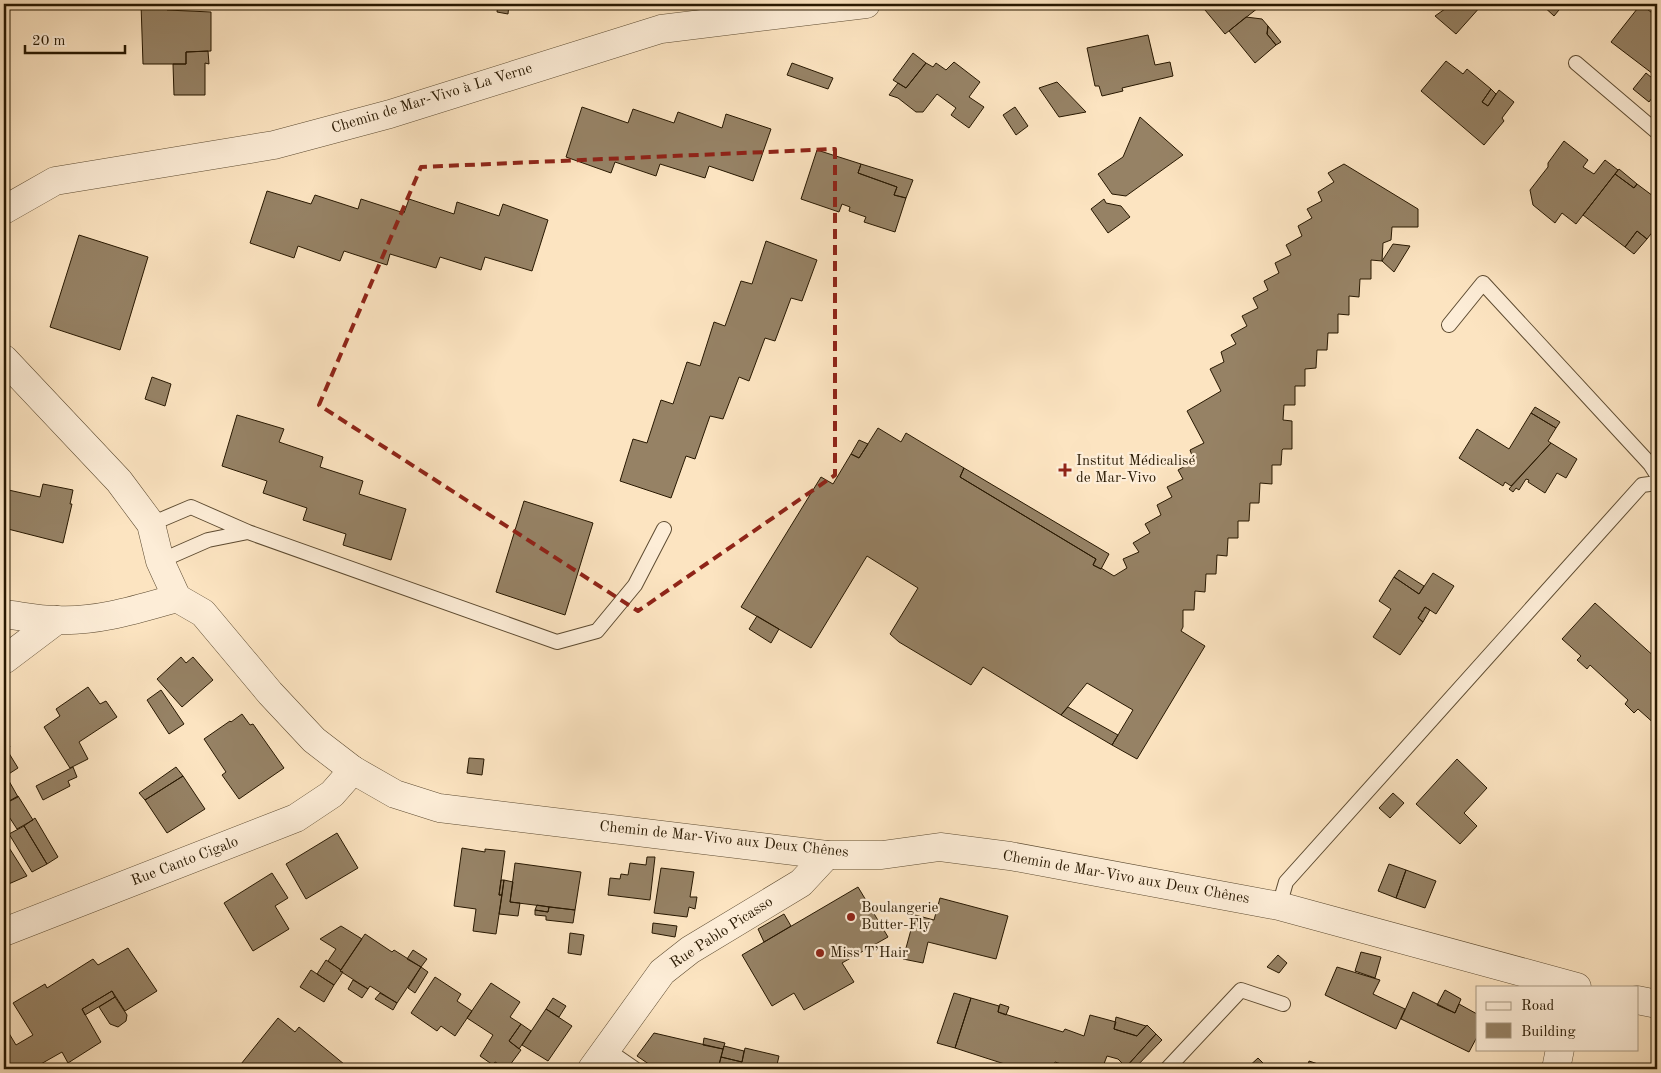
<svg xmlns="http://www.w3.org/2000/svg" width="1661" height="1073" font-family="'Old Standard TT',serif">
<style>
.building{fill:#968265;stroke:#281801}
.lines{fill:none;stroke-linecap:round;stroke-linejoin:round}
.service-casing{stroke:#5d4b31;stroke-width:16}
.minor-casing{stroke:#5d4b31;stroke-width:29}
.tertiary-casing{stroke:#5d4b31;stroke-width:29}
.service{stroke:#fdedd7;stroke-width:14}
.minor{stroke:#fdedd7;stroke-width:28}
.tertiary{stroke:#fdedd7;stroke-width:28}
.marked{fill:none;stroke:#8f2418;stroke-width:4;stroke-dasharray:10 6;stroke-linejoin:round}
.poi-dot{fill:#8f2418;stroke:#fdedd7;stroke-width:2}
.labels{text-anchor:middle;dominant-baseline:central;stroke-width:4.5;stroke-linejoin:round;paint-order:stroke}
.street-label{font-size:15px;fill:#281801;stroke:#fdedd7}
.poi-label{font-size:15px;fill:#281801;stroke:#fdedd7;text-anchor:start}
</style>
<rect width="100%" height="100%" fill="#fce4c1"/>
<filter id="stains"><feTurbulence type="fractalNoise" baseFrequency=".004" numOctaves="4"/><feColorMatrix values="0 0 0 0 .2 0 0 0 0 .09 0 0 0 0 .02 0 0 0 .5 -.17"/></filter>
<radialGradient id="worn" r=".72"><stop offset=".6" stop-color="#630" stop-opacity="0"/><stop offset="1" stop-color="#630" stop-opacity=".3"/></radialGradient>
<!-- building -->
<path class="building" d="M141,4H167V10L211,12V51L186,52V64H143Z
M498,4H509L508,14L497,12Z
M1200,4H1263L1225,34Z
M1452,4H1479L1481,6L1456,34L1435,16Z
M1541,4H1564L1554,16Z
M1641,4L1657,17V77L1611,42Z
M1246,17L1262,19L1268,26L1267,34L1276,45L1255,63L1229,31Z
M1268,26L1281,42L1276,45L1267,34Z
M1148,35L1155,65L1170,62L1173,76L1122,88L1123,91L1102,96L1099,86H1095L1087,48Z
M208,51L209,64L205,63V95H174L173,64H186V52Z
M913,53L926,63L906,88L893,80Z
M1446,61L1463,74L1467,69L1491,89L1482,102L1488,106L1499,90L1514,102L1502,118L1504,121L1484,145L1421,91Z
M954,62L980,82L969,97L984,107L969,128L951,115L956,108L937,94L923,112H916L898,98L889,95L898,83L906,88L926,63L933,67L936,63L946,70Z
M792,63L833,78L828,89L787,75Z
M1646,73L1657,82V91L1649,102L1633,89Z
M1057,82L1086,112L1059,117L1039,88Z
M1491,89L1496,94L1488,106L1482,102Z
M582,107L628,123L633,109L674,123L678,112L722,128L726,114L771,129L753,181L709,166L705,178L660,164L656,176L615,162L611,173L566,157Z
M1015,107L1028,126L1016,135L1003,115Z
M1140,117L1183,155L1126,196L1112,194L1098,174L1123,157Z
M1564,141L1588,160L1583,167L1594,174L1605,160L1618,170L1576,224L1562,213L1555,223L1533,205L1530,190L1548,167V163Z
M817,150L861,164L858,173L897,187L894,195L906,198L895,232L864,222L866,217L849,211L850,207L842,204L839,212L801,199Z
M861,164L913,180L906,198L894,195L897,187L858,173Z
M1344,164L1418,209V227H1392L1391,240L1383,243L1382,261L1371,260V279H1360L1359,297L1349,296V315L1338,314V333H1328L1327,350H1317L1316,368L1305,369V386H1295V405H1284L1283,420L1292,421V449H1283L1282,450L1281,465H1272V484L1260,483L1259,503H1250L1249,521H1238V538H1228L1227,556L1217,555L1216,574H1206L1205,592L1195,591L1194,610H1183V627L1181,631L1205,646L1137,759L1112,745L1133,710L1087,683L1061,715L983,667L971,685L899,642L890,634L918,588L867,556L811,648L741,607L821,477L833,484L851,454L859,458L878,428L901,442L906,433L964,468L960,477L1096,559L1093,565L1101,569V568L1114,576L1127,568L1123,559L1139,552L1133,543L1150,533L1145,524L1161,515L1157,505L1172,497L1167,487L1183,479L1178,470L1194,461L1190,450L1204,443L1187,411L1221,391L1210,369L1224,362L1221,352L1236,344L1231,335L1247,326L1242,316L1258,308L1253,298L1268,290L1264,281L1279,273L1275,263L1291,255L1286,245L1302,236L1298,226L1312,218L1307,209L1322,201L1318,192L1334,182L1328,173Z
M1619,169L1637,184L1634,188L1615,174Z
M1615,174L1634,188L1637,184L1657,199V226L1647,239L1637,231L1625,247L1583,215Z
M267,191L311,204L315,195L358,209L361,199L404,213L409,199L454,214L457,202L499,216L503,204L548,220L532,271L485,257L481,270L440,257L436,268L390,254L387,265L344,251L340,261L298,246L294,258L250,243Z
M1104,199L1106,203L1121,206L1130,217L1108,233L1091,209Z
M1637,231L1647,239L1634,254L1625,247Z
M79,235L148,257L120,350L50,327Z
M766,241L817,260L802,301L791,298L775,341L765,338L749,381L739,377L723,419L710,416L695,459L686,456L671,498L620,481L633,439L647,443L661,400L673,404L687,362L700,366L714,322L725,326L741,281L752,284Z
M1393,244L1410,246L1394,272L1382,261Z
M152,377L171,384L165,406L145,399Z
M1535,407L1560,422L1556,428L1531,413Z
M1531,413L1556,428L1548,441L1551,443L1511,486L1505,482L1503,486L1459,458L1477,429L1509,449Z
M237,415L284,429L279,442L323,457L320,467L363,481L359,494L406,509L391,560L343,545L346,534L303,520L307,508L263,493L267,481L222,466Z
M859,440L868,444L859,458L851,454Z
M1551,443L1577,459L1566,478L1557,473L1545,493L1528,482L1529,480L1526,479L1519,490L1516,488L1513,492L1509,489Z
M964,468L1109,554L1101,569L1093,565L1096,559L960,477Z
M43,484L73,490L70,504H72L63,543L4,528V489L40,497Z
M524,501L593,523L565,615L496,592Z
M1399,570L1424,586L1419,594L1394,577Z
M1433,573L1454,586L1436,614L1425,607L1418,618L1423,622L1400,655L1373,637L1391,609L1379,601L1394,577L1419,594Z
M1595,603L1657,659V726L1638,709L1634,713L1625,704L1628,700L1590,665L1587,669L1577,660L1581,656L1562,639Z
M1425,607L1430,610L1423,622L1418,618Z
M757,616L779,629L771,643L749,629Z
M181,657L186,663L193,657L213,680L182,707L157,679Z
M88,687L100,704L106,701L117,717L79,742L88,759L70,768L44,727L60,716L56,709Z
M161,690L184,724L169,734L147,700Z
M1068,707L1118,735L1112,745L1061,715Z
M242,714L250,725L253,724L284,768L239,799L222,775L226,772L204,739L230,721L231,722Z
M4,736L10,747L7,750L18,768L4,777Z
M469,758L484,759L482,775L467,773Z
M1457,759L1487,788L1464,813L1477,826L1460,844L1416,804Z
M73,767L77,777L68,781L70,786L43,800L36,786Z
M176,767L183,776L145,800L139,793Z
M183,776L205,809L167,833L145,800Z
M9,781L18,797L4,804V784Z
M1393,793L1404,803L1390,818L1379,808Z
M18,796L33,820L17,829L4,809V804Z
M35,818L58,857L47,864L24,826Z
M24,826L47,864L32,872L9,834Z
M337,833L358,868L306,899L286,864Z
M8,846L27,876L4,886V847Z
M462,848L485,852V849L505,851L499,895H502L496,934L473,931L476,909L454,906Z
M647,857H655L650,900L608,895L610,878L620,879L621,874L628,875L630,863L646,865Z
M515,863L581,872L575,910L510,902Z
M1389,864L1406,870L1396,898L1378,891Z
M661,868L694,872L690,897H697L695,909L689,907L687,917L654,913Z
M1406,870L1436,881L1425,908L1396,898Z
M272,873L288,898L275,906L289,929L253,951L224,903Z
M501,880H504L502,895H499Z
M504,880L513,882L510,902L520,903L518,916L499,914Z
M858,887L888,937L842,963L854,982L804,1010L794,993L772,1006L742,955Z
M940,898L1008,916L996,959L928,942L923,963L903,959L915,915L934,920Z
M537,905L549,907L548,912L535,910Z
M549,907L575,910L573,923L546,920V916L535,915V910L548,912Z
M784,914L791,926L764,942L758,929Z
M653,923L677,926L675,937L652,933Z
M341,926L362,939L341,970L328,961L336,949L320,939Z
M570,933L584,935L581,955L568,953Z
M365,934L392,952L394,950L421,967L397,1003L370,986L368,989L340,971Z
M128,948L157,991L125,1011L112,991L82,1009L101,1042L68,1063L62,1052L32,1069H4V1025L16,1045L33,1035L13,1003L45,984L47,988L93,959L98,965Z
M413,950L427,959L421,967L407,959Z
M1361,952L1381,957L1375,978L1355,971Z
M1278,955L1287,963L1279,973L1267,967Z
M326,960L341,970L340,971L343,972L334,985L317,974Z
M421,967L428,972L415,993L408,988Z
M1337,967L1380,980L1373,994L1405,1009L1396,1029L1325,995Z
M311,970L334,985L324,1002L300,987Z
M435,977L461,994L457,1001L472,1011L455,1036L441,1026L437,1031L411,1013Z
M353,980L368,989L362,998L348,989Z
M491,983L520,1002L510,1017L521,1024L509,1041L521,1050L507,1069L495,1062L493,1065L480,1056L493,1035L467,1018Z
M1445,990L1461,999L1455,1013L1437,1005Z
M112,991L115,997L85,1015L82,1009Z
M1413,992L1455,1013L1459,1004L1477,1014V1037L1469,1052L1401,1019Z
M380,993L397,1003L393,1010L375,999Z
M954,993L971,998L955,1048L937,1043Z
M115,997L127,1015L126,1021L118,1027L110,1024L99,1007Z
M553,998L566,1006L559,1017L546,1009Z
M971,998L999,1006L998,1012L1063,1032L1065,1029L1084,1036L1090,1015L1116,1022L1114,1029L1137,1036L1147,1025L1156,1034L1126,1067L1118,1059L1107,1056L1102,1069H1077L1055,1062L1052,1069H1020L955,1048Z
M1000,1004L1009,1007L1006,1015L998,1012Z
M546,1009L572,1026L548,1061L522,1045Z
M1116,1017L1146,1026L1137,1036L1114,1029Z
M278,1018L295,1032L299,1027L350,1069H237Z
M521,1024L531,1031L519,1049L509,1041Z
M654,1033L723,1049L718,1069H670L663,1068L661,1069H656L637,1056Z
M1156,1034L1162,1040L1134,1069H1129L1126,1067Z
M704,1038L725,1043L723,1049L703,1045Z
M724,1046L744,1051L742,1062L721,1057Z
M745,1048L779,1056L776,1069H718L721,1057L742,1062Z
M1258,1058L1269,1069H1246Z
M1309,1061L1330,1068L1332,1064L1350,1069H1307Z"/>
<g class="lines">
<defs>
<path id="service" d="M1576,63L1657,132
M1449,325L1483,283L1650,464L1657,475
M151,524L191,507L248,532L557,642L597,631L635,585L664,529
M160,561L208,540L248,532
M1279,906L1286,882L1642,485L1657,483
M606,1049L635,1069
M1167,1069L1241,990L1283,1004"/>
<path id="minor" d="M4,210L55,181L274,145L390,114L661,29L866,4
M4,359L119,481L151,524L160,561L177,598
M4,660L57,620
M4,932L296,818L332,794L353,770
M592,1069L662,972L690,950L801,883L827,855
M1556,1069L1560,1049"/>
<path id="tertiary" d="M4,614C21,616 39,620 57,620C98,622 138,609 177,598L203,613L270,693L314,740L353,770L395,794L439,808L827,855H882L940,847L1010,856L1279,906L1577,987
M1637,1000L1657,1004"/>
</defs>
<!-- service casing -->
<use href="#service" class="service-casing"/>
<!-- minor casing -->
<use href="#minor" class="minor-casing"/>
<!-- tertiary casing -->
<use href="#tertiary" class="tertiary-casing"/>
<!-- service -->
<use href="#service" class="service"/>
<!-- minor -->
<use href="#minor" class="minor"/>
<!-- tertiary -->
<use href="#tertiary" class="tertiary"/>
</g>
<!-- marked area -->
<path class="marked" d="M835,149V475L638,611L319,405L421,167Z"/>
<!-- markers -->
<g class="poi-dot">
<path d="M1062.5 462.5h5v5h5v5h-5v5h-5v-5h-5v-5h5z"/>
<circle cx="851" cy="917" r="5"/>
<circle cx="820" cy="953" r="5"/>
</g>
<g class="labels">
<!-- street labels -->
<g class="street-label">
<text transform="translate(432 99) rotate(-17)">Chemin de Mar-Vivo à La Verne</text>
<text transform="translate(724 840) rotate(6)">Chemin de Mar-Vivo aux Deux Chênes</text>
<text transform="translate(185 862) rotate(-21)">Rue Canto Cigalo</text>
<text transform="translate(1126 878) rotate(10)">Chemin de Mar-Vivo aux Deux Chênes</text>
<text transform="translate(722 933) rotate(-33)">Rue Pablo Picasso</text>
</g>
<!-- poi labels -->
<g class="poi-label">
<text x="1076" y="461">Institut Médicalisé<tspan x="1076" dy="17">de Mar-Vivo</tspan></text>
<text x="861" y="908">Boulangerie<tspan x="861" dy="17">Butter-Fly</tspan></text>
<text x="830" y="953">Miss T’Hair</text>
</g>
</g>
<!-- margin -->
<rect width="1661" height="1073" fill="none" stroke="#fce4c1" stroke-width="20"/>
<rect x="5" y="5" width="1651" height="1063" fill="none" stroke="#281801" stroke-width="2.5"/>
<rect x="10" y="10" width="1641" height="1053" fill="none" stroke="#281801"/>
<!-- legend -->
<rect x="1476" y="986" width="162" height="65" fill="#fdedd7" stroke="#a89881"/>
<rect x="1486" y="1002" width="25" height="8" fill="#fdedd7" stroke="#a89881"/>
<text x="1521" y="1010" font-size="15" fill="#281801">Road</text>
<rect x="1486" y="1023" width="25" height="15" fill="#968265" stroke="#a89881"/>
<text x="1521" y="1036" font-size="15" fill="#281801">Building</text>
<!-- scale -->
<path d="M25 45v8h100v-8" fill="none" stroke="#281801" stroke-width="2.5"/>
<text x="32" y="45" font-size="15" fill="#281801" stroke="#fdedd7" stroke-width="4" paint-order="stroke">20 m</text>
<rect width="100%" height="100%" filter="url(#stains)"/>
<rect width="100%" height="100%" fill="url(#worn)"/>
</svg>
